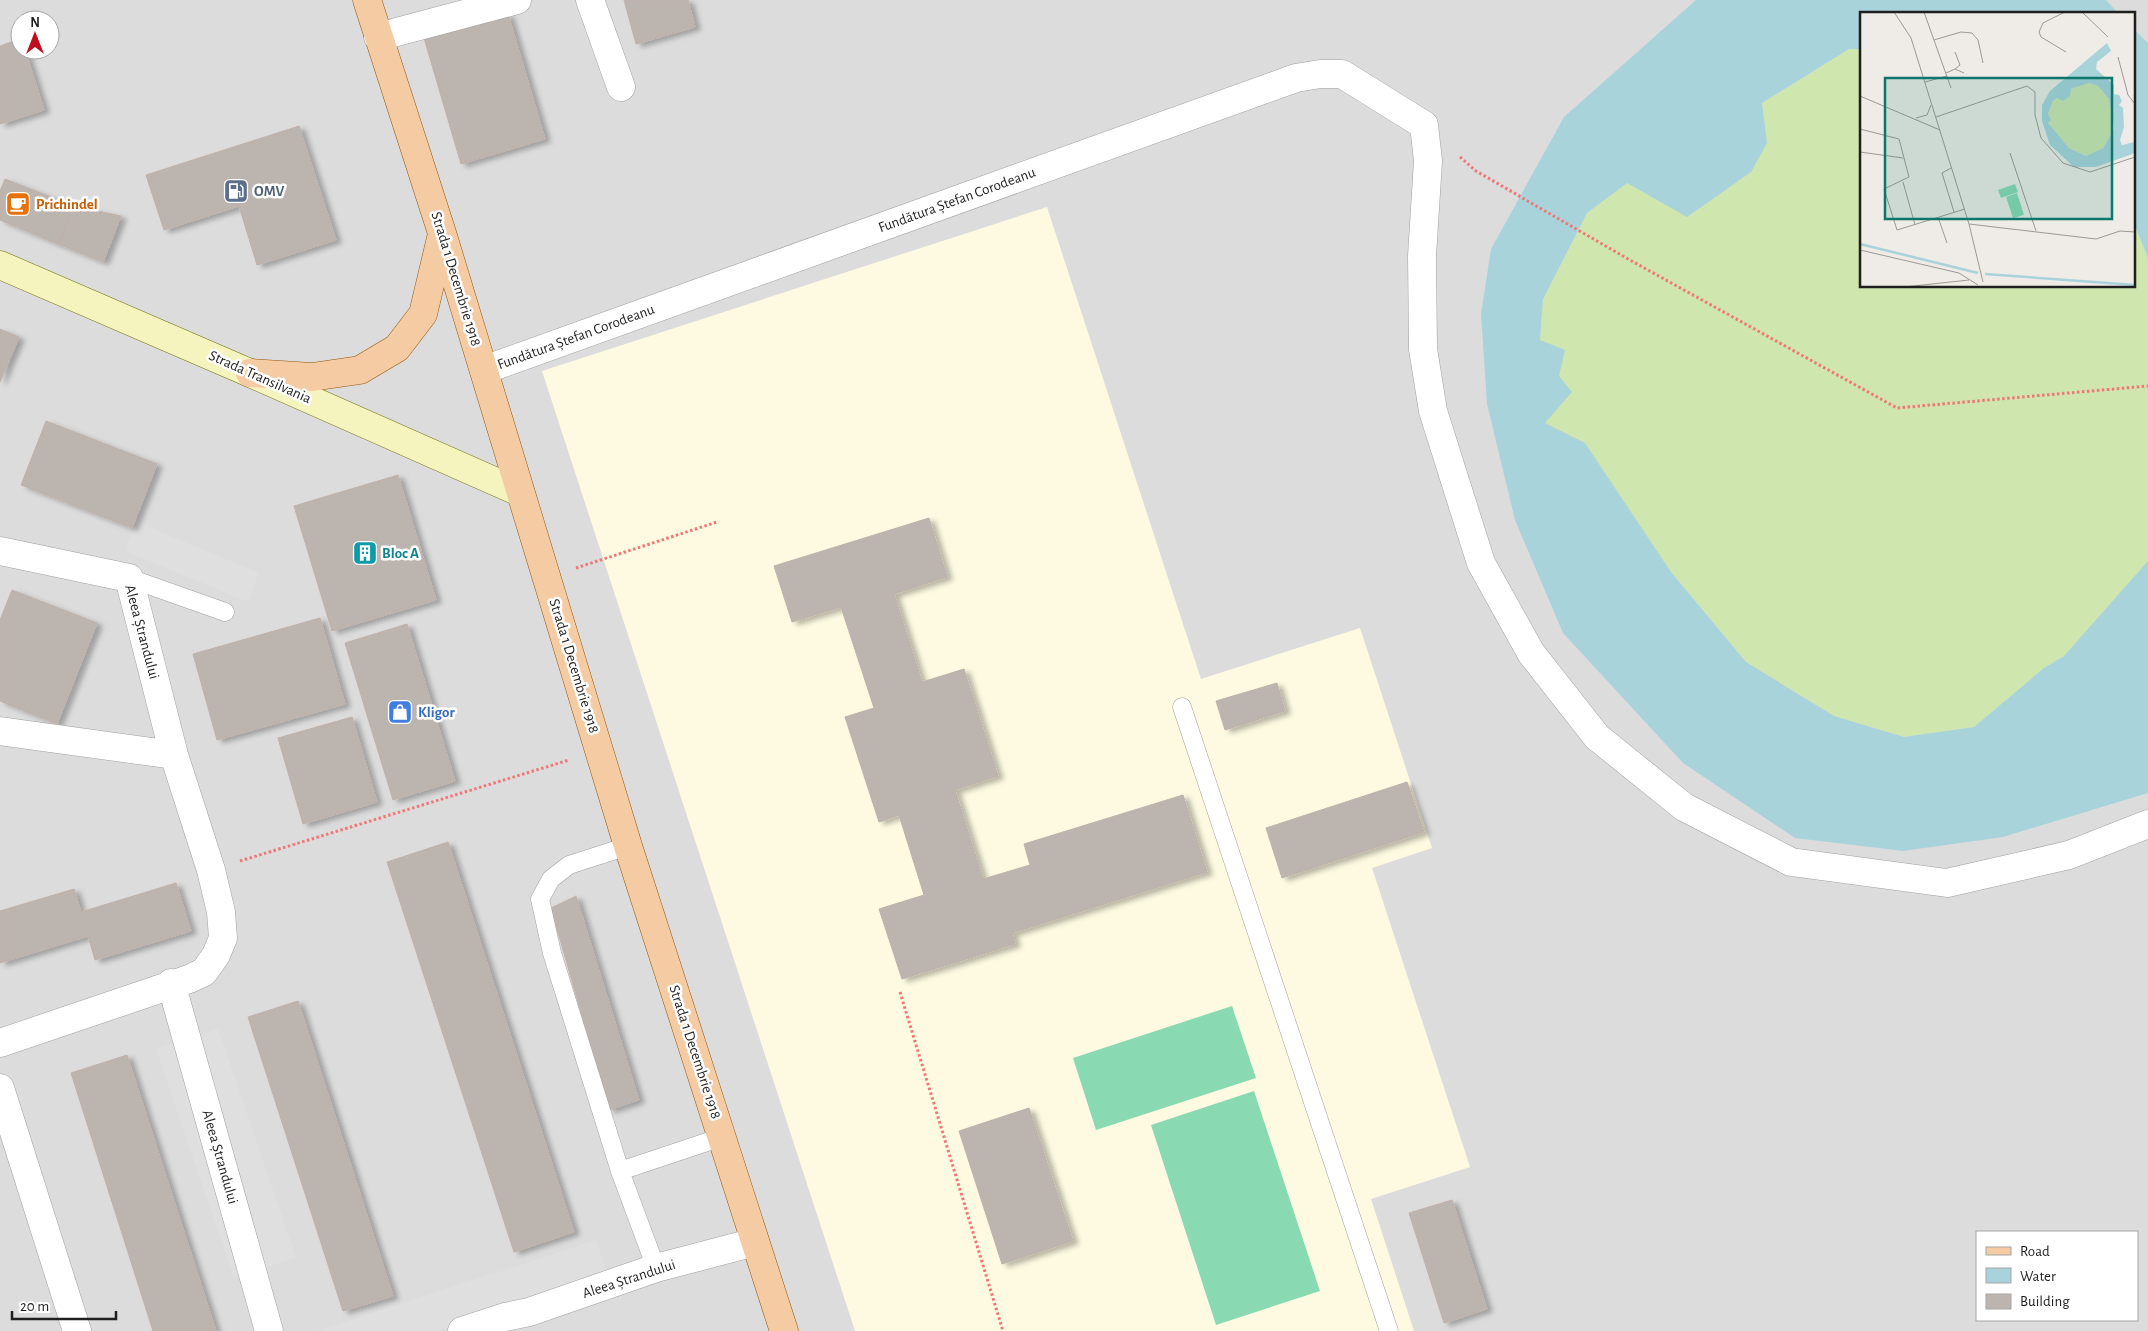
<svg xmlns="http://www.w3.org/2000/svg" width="2148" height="1331" font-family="'Alegreya Sans',sans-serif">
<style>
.residential{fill:#dddcdc;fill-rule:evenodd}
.education{fill:#fdfae1}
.grass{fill:#cfe6af}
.pitch{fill:#89d9b3}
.parking{fill:#dfdfdf}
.water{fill:#a9d3da}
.building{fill:#bcb4af;stroke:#c0b1a9;filter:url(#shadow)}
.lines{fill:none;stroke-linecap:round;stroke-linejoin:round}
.lane-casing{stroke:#a0a0a0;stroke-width:19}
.street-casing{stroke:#a0a0a0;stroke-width:29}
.secondary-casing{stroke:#6e6f0d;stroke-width:29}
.primary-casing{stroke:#90570a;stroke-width:29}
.path{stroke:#f07776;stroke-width:3;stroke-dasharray:2.5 2.5;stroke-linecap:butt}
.lane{stroke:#fff;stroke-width:18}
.street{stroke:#fff;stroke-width:28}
.secondary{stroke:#f5f3be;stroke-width:28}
.primary{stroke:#f5cba4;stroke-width:28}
.labels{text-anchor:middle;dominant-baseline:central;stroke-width:5;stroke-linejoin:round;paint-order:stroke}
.service-label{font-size:15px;font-weight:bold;fill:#4e5e75;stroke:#fff;text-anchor:start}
.street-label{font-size:15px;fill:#1f1f1f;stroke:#fff}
.food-label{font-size:15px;font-weight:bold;fill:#c56008;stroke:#fff;text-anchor:start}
.culture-label{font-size:15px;font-weight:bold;fill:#0d838f;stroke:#fff;text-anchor:start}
.shop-label{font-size:15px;font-weight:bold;fill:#366cbe;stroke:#fff;text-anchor:start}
.inset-river{fill:none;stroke:#a9d3da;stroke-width:2.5}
.inset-road{fill:none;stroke:#9c9996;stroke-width:1}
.view{fill:#0f766e;fill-opacity:0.15;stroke:#0f766e;stroke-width:2.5}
.inset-edge{fill:none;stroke:#1f1f1f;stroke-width:2.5}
</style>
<defs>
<filter id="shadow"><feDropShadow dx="5.5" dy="3" stdDeviation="2.5" flood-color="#0004"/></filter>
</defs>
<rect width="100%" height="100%" fill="#efebe6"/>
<!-- residential -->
<path class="residential" d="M0,0H2148V1331H0ZM1862,14H2134V286H1862ZM20,20H50V50H20ZM1977,1232H2137V1320H1977Z"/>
<!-- education -->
<path class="education" d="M1047,207L1201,679L1360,628L1432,848L1372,868L1470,1167L1371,1199L1414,1331H855L542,371Z"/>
<!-- grass -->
<path class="grass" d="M1849,49H1862V286H2134V223L2148,258V561L2064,656L2044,668L1974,727L1904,737L1834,716L1746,662L1671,572L1585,443L1544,423L1559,376L1540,340L1543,299L1587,213L1627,183L1767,143L1762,103Z"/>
<!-- pitch -->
<path class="pitch" d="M1232,1006L1256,1078L1096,1130L1073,1058Z
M1254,1091L1320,1291L1216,1325L1151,1125Z"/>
<!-- parking -->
<path class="parking" d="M137,522L259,573L248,602L125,551Z
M218,1029L296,1257L234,1278L156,1049Z
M596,1240L608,1275L437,1331H317Z"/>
<!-- water -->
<path class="water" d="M1696,0H2106L2119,14H1862V49H1849L1762,103L1767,143L1751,172L1687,217L1627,183L1587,213L1543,299L1540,340L1565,350L1559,376L1572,392L1545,423L1585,443L1671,572L1746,662L1834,716L1904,737L1974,727L2044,668L2064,656L2148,561V793L2003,837L1903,851L1795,838L1683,763L1563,633L1515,520L1487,404L1481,314L1491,249L1564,117Z
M2134,29L2148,43V258L2134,223Z"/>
<!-- building -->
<path class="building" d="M624,0H688L695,27L636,44Z
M508,14L545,139L461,164L424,38Z
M20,39V50H25L44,110L0,124V46Z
M299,126L336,240L257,265L239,206L164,230L146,175Z
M5,179L74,206L58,244L0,220V191Z
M74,206L121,216L103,262L58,244Z
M0,329L19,337L0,382Z
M46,421L157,464L132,528L21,485Z
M398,475L436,600L332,631L294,506Z
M929,518L947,577L894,594L922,682L964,669L998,776L955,790L983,879L1030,865L1024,844L1183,795L1207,872L1012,933L1015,944L902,979L879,909L924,895L899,815L879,822L845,717L874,708L841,607L792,622L774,566Z
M12,590L97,623L57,724L0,701V620Z
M320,618L345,704L217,740L193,654Z
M407,624L455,781L393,800L345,643Z
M1277,683L1285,711L1225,730L1216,701Z
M352,717L377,802L303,824L278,738Z
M1407,782L1424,832L1282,878L1266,828Z
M448,842L574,1232L514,1252L387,862Z
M176,883L191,931L95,960L88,936L0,963V911L74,889L81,912Z
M576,896L639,1100L609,1110L551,908Z
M298,1001L393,1296L343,1311L248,1017Z
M127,1055L216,1331H153L71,1073Z
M1029,1108L1073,1241L1002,1264L959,1131Z
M1452,1200L1487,1309L1444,1323L1409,1213Z"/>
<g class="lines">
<defs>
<path id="lane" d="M129,578L225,612
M1182,707L1389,1331
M628,846L569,865L551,879L540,899L552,953L620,1171L656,1268
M620,1171L722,1137"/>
<path id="street" d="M590,0L621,87
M378,37L517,0
M484,370L1296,78L1320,74H1342L1424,125L1428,161L1422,256L1423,349L1433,411L1481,563L1531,653L1597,737L1684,807L1791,862L1947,883L2069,855L2148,824
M0,551L129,578L174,755L211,870L221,912L223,938L216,955L204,972L189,979L0,1043
M0,731L174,755
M171,983L269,1331
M0,1088L77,1331
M462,1331L505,1317L529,1312L656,1268L755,1242"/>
<path id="secondary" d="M0,265L250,373L519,492"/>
<path id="primary" d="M367,0L442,233L628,846L784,1331
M250,373L312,377L360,370L397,348L423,314L442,234"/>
</defs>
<!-- lane casing -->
<use href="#lane" class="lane-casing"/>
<!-- street casing -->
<use href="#street" class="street-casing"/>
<!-- secondary casing -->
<use href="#secondary" class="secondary-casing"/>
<!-- primary casing -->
<use href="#primary" class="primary-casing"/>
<!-- path -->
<path class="path" d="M1460,157L1476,171L1628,259L1897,408L2148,386
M576,568L717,522
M240,861L569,760
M900,992L1003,1331"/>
<!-- lane -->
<use href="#lane" class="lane"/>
<!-- street -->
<use href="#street" class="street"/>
<!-- secondary -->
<use href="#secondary" class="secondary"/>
<!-- primary -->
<use href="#primary" class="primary"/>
</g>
<!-- icons -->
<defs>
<symbol id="fuel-square" viewBox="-11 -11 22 22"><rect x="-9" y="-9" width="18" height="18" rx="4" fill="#5c6f8a" stroke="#fff"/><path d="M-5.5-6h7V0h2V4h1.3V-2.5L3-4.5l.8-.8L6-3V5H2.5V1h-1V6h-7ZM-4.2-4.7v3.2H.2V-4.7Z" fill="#fff"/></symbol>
<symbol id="cafe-square" viewBox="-11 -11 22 22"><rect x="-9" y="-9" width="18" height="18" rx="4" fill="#e8710a" stroke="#fff"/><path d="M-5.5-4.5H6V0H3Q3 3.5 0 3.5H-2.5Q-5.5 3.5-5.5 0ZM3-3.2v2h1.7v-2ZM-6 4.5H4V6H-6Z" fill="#fff"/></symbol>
<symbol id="building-square" viewBox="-11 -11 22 22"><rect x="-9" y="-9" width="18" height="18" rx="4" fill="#0f9aa8" stroke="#fff"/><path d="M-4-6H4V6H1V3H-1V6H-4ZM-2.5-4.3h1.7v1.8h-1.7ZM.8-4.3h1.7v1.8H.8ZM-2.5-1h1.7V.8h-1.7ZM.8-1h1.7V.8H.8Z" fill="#fff"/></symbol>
<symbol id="shop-square" viewBox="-11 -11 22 22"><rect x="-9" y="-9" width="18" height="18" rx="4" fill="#3f7fe0" stroke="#fff"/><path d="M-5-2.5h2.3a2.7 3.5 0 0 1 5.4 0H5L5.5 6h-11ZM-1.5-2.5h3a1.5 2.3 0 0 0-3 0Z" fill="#fff"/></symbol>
</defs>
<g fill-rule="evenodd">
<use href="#fuel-square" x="222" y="177" width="28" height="28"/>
<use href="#cafe-square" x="4" y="190" width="28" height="28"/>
<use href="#building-square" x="351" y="539" width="28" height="28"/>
<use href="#shop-square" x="386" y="698" width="28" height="28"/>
</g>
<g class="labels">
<!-- service labels -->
<g class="service-label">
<text x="254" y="191">OMV</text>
</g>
<!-- street labels -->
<g class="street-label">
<text transform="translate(957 200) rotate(-20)">Fundătura Ștefan Corodeanu</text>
<text transform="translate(456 279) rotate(73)">Strada 1 Decembrie 1918</text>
<text transform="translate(576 337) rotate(-20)">Fundătura Ștefan Corodeanu</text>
<text transform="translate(260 377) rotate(24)">Strada Transilvania</text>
<text transform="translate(142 632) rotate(75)">Aleea Ștrandului</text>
<text transform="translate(574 666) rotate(73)">Strada 1 Decembrie 1918</text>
<text transform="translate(695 1052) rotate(72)">Strada 1 Decembrie 1918</text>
<text transform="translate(220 1157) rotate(74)">Aleea Ștrandului</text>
<text transform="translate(629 1279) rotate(-18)">Aleea Ștrandului</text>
</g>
<!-- food labels -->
<g class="food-label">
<text x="36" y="204">Prichindel</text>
</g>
<!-- culture labels -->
<g class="culture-label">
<text x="382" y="553">Bloc A</text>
</g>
<!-- shop labels -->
<g class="shop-label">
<text x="418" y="712">Kligor</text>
</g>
</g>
<!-- overview -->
<g transform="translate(1860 12)">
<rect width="275" height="275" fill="#efebe6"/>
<path d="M229,71L238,74L249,87L254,117L243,136L226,144L209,136L188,111V102L193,89L220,72Z" fill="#cfe6af"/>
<path d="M155,172L158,180L141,186L138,178ZM157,181L164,203L153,206L146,185Z" fill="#89d9b3"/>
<path d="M247,31L251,39L237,50L236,57L254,73V82L259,83L262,89L259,93L263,96L264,115L260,128L262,133L275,130V141L236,155H214L190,133L182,109V93L190,79ZM229,71L238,74L249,87L254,117L243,136L226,144L209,136L188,111L191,108L188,102L193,89L197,86L203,89L210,84L211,77Z" fill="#a9d3da" fill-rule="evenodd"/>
<path class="inset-river" d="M0,232L118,261M125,262L275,273"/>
<path class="inset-road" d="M34,0L51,26L109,212L123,270M64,0L91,76M205,0L183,11L179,20L181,25L206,40M222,0L248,25M74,28L101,20L112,21L118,28L123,51M95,40L100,53L95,57M258,45L268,83L275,92M86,61L95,57L104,61M65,70L87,64M0,84L80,118M76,105L167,74L175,80V103L181,126L203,151L230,160L275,145M56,106L67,103L71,93M0,117L39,127L49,165L24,177L37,218L105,197M0,140L43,146M150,141L176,219M91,156L82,161L94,200M43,170L55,213M78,205L87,231M109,212L236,227L260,219L275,220M0,238L99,261L118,273M44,275L109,268"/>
<path class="view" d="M25,66H252V207H25Z"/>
<rect width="275" height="275" class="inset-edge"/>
</g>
<!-- legend -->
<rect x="1976" y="1231" width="162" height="90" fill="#ffffff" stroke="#a5a5a5"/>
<rect x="1986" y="1247" width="25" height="8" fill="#f5cba4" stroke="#a5a5a5"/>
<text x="2020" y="1256" font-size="15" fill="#1f1f1f">Road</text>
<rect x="1986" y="1268" width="25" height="15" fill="#a9d3da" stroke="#a5a5a5"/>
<text x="2020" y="1281" font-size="15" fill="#1f1f1f">Water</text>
<rect x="1986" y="1294" width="25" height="15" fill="#bcb4af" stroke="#a5a5a5"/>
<text x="2020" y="1306" font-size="15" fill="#1f1f1f">Building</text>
<!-- north arrow -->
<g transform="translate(35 35)"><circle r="24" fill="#ffffff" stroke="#a5a5a5"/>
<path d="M0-4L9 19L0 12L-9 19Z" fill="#c00e1f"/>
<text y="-8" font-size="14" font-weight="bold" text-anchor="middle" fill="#1f1f1f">N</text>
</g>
<!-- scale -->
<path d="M12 1311v8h104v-8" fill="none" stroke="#1f1f1f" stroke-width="2.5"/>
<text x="20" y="1311" font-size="15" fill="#1f1f1f" stroke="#ffffff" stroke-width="4" paint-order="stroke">20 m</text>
</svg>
